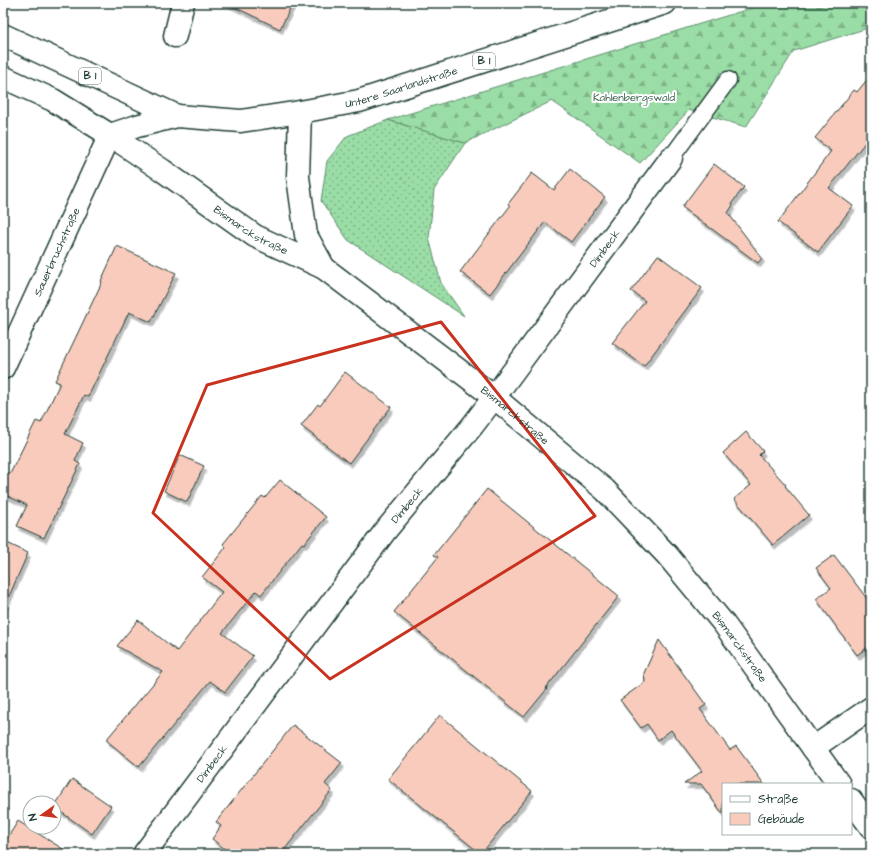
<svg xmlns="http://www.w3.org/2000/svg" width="874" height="857" font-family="'Architects Daughter',sans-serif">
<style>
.grass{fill:url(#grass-dots);stroke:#5d8d6d}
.forest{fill:url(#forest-firs);stroke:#5d8d6d}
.building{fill:#f9cbbd;stroke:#1f3d34;filter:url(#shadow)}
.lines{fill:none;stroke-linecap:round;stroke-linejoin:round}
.lane-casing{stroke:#1f3d34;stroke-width:19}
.street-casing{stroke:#1f3d34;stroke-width:25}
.secondary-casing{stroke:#1f3d34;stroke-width:25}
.primary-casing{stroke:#1f3d34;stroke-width:25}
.lane{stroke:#fff;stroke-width:16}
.street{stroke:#fff;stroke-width:22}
.secondary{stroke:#fff;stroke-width:22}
.primary{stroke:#fff;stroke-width:22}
.marked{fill:none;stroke:#c8321e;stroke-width:3;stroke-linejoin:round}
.labels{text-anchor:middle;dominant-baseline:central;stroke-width:4;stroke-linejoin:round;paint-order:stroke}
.shield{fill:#fff;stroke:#627771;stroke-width:1}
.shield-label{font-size:10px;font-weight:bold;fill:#1f3d34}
.street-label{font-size:11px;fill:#1f3d34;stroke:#fff}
.park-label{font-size:11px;fill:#3e6550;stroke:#fff}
</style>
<defs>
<pattern id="grass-dots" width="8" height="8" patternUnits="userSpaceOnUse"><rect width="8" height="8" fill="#9bdda6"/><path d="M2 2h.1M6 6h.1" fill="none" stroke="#7eb488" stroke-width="1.8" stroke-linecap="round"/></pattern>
<pattern id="forest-firs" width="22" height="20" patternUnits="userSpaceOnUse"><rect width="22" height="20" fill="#9bdda6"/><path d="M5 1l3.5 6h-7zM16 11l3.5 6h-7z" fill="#7eb488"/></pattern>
<filter id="shadow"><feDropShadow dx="2.5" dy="4.5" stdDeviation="0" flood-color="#0004"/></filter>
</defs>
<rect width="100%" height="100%" fill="#fff"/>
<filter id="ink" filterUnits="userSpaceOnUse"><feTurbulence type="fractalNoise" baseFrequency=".025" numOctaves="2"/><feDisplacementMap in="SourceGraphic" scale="8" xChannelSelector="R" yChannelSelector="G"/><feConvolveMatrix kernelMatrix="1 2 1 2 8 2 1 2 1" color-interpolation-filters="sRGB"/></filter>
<g filter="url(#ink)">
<!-- grass -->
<path class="grass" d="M388,120L465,143L434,190L429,238L441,283L464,316L348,240L321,201L327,161L347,136Z"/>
<!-- forest -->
<path class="forest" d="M768,3H871V27L794,51L746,127L689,110L640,163L552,101L465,143L388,120Z"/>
<!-- building -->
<path class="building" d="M226,3H293L280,29Z
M871,75V135L829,188L853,206L818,252L778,222L831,151L815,138L854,90L857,92Z
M714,164L744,187L732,203L733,205L728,213L762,258L758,263L682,207Z
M570,169L605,197L571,242L545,222L490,294L460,272L510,206L508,204L532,173L554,190Z
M117,246L176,273L151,322L129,312L88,397L84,395L65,434L83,443L75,461L80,464L44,538L17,526L27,505L3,494V471L10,474L36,421L41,423L60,383L55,381L102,282L101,281Z
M658,255L702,288L644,366L612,343L645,301L631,291Z
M345,372L391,407L349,463L301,426L318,404L320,406Z
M746,432L763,451L759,455L786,485L785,486L809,515L773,545L734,499L751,485L723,453Z
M180,455L204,466L187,502L164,491Z
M280,480L326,517L304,544L302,543L261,595L256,591L222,633L253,656L225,692L210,681L139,767L106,740L163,672L117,646L138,620L177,651L222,592L202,577L226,547L223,544L244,518L262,496L265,498Z
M487,489L619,596L546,688L547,689L524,717L394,612L438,557L434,555Z
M3,541L28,553L3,610Z
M834,555L871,604V645L857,655L816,599L831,588L816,568Z
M659,640L706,705L700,709L730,750L736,746L764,784H723V814L701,784H684L702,771L671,730L658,740L647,724L641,728L620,700L645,682L644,673Z
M440,715L532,791L481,854L388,779Z
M293,725L342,763L325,784L332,790L281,854H231L212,839L221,826L216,822Z
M72,779L111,806L92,834L54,807Z
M18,821L71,854H3V845Z"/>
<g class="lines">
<defs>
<path id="lane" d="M671,158L728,80"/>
<g id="street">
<path d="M175,36L183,3"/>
<path id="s1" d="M3,368L110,135"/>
<path d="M813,748L871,708"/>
<path id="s2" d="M144,854L386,530L473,425L498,392L671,158"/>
</g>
<g id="secondary">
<path d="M300,112L298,177L306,235L324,268"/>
<path id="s3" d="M110,135L162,170L255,236L324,268L494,397L605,490L667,555L724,624L839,784"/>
<path d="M851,800L871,827"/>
</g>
<g id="primary">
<path d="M3,35L177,116"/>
<path id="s4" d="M3,77L53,100L110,135L137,126L177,116L241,121L300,112L359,101L665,3"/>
</g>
</defs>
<!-- lane casing -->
<use href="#lane" class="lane-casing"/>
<!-- street casing -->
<use href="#street" class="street-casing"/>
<!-- secondary casing -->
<use href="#secondary" class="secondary-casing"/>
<!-- primary casing -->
<use href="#primary" class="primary-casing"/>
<!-- lane -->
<use href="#lane" class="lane"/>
<!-- street -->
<use href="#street" class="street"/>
<!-- secondary -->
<use href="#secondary" class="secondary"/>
<!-- primary -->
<use href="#primary" class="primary"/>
</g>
</g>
<!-- marked area -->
<path class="marked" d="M441,322L595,516L330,679L153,513L207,385Z"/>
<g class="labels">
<!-- shield labels -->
<g class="shield">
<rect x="473" y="53" width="22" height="16" rx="3"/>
<rect x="79" y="68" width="22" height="16" rx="3"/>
</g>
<g class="shield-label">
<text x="484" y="61">B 1</text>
<text x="90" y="76">B 1</text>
</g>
<!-- street labels -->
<g class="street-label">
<text stroke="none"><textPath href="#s4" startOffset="420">Untere Saarlandstraße</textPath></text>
<text stroke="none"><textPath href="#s3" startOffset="170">Bismarckstraße</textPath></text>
<text stroke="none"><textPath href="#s2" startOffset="761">Dimbeck</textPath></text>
<text stroke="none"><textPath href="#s1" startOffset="128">Sauerbruchstraße</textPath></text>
<text stroke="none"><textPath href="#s3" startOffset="494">Bismarckstraße</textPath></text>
<text stroke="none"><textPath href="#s2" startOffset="437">Dimbeck</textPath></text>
<text stroke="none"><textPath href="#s3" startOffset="818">Bismarckstraße</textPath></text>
<text stroke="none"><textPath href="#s2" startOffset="113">Dimbeck</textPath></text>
</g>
<!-- park labels -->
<g class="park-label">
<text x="634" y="97">Kahlenbergswald</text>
</g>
</g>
<!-- margin -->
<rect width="874" height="857" fill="none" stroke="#fff" stroke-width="16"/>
<rect x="8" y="8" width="858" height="841" fill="none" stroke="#1f3d34" stroke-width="1.5" filter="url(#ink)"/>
<!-- legend -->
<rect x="722" y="783" width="130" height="52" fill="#ffffff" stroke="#a5b1ae"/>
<rect x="730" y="796" width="20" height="6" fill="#ffffff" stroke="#a5b1ae"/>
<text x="758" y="803" font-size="12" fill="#1f3d34">Straße</text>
<rect x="730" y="813" width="20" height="12" fill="#f9cbbd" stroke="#a5b1ae"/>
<text x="758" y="823" font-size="12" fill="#1f3d34">Gebäude</text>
<!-- north arrow -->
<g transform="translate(42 815) rotate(256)"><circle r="19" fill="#ffffff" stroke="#a5b1ae"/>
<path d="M0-3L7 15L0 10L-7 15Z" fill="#c8321e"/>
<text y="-6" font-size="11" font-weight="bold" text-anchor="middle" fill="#1f3d34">N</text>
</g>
</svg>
